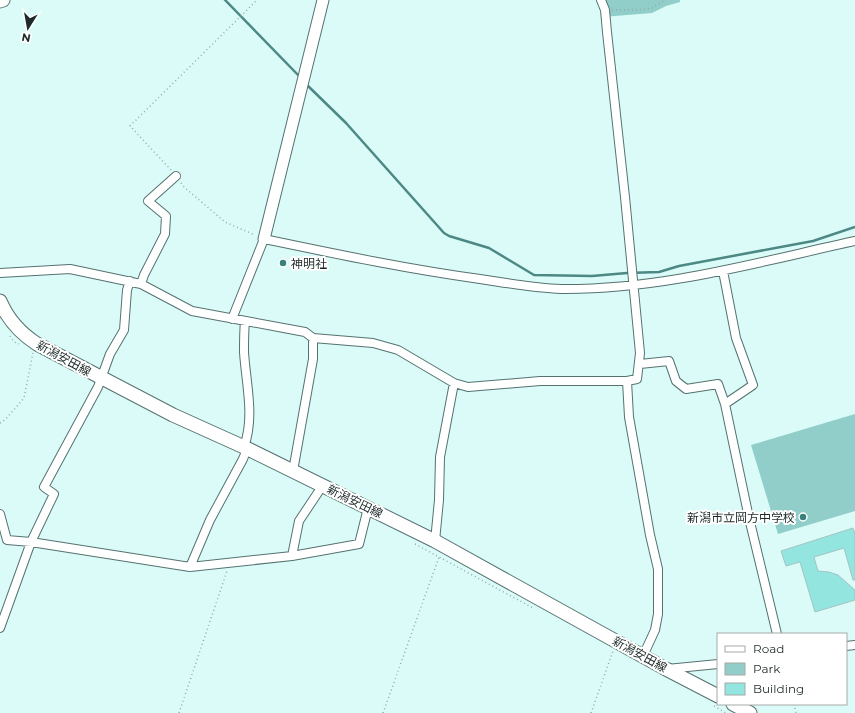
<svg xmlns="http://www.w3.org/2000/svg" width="855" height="713" font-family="Montserrat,'Noto Sans JP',sans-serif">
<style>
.green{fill:#91cdc9}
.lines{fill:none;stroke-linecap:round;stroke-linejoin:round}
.stream{stroke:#4c8884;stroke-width:2.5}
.building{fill:#93e5df;stroke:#a5c4c2}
.street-casing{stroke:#557270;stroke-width:10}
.secondary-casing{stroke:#557270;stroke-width:13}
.primary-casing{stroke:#557270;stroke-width:15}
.path{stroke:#92aba9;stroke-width:1.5;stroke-dasharray:1 3;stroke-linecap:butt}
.street{stroke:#fff;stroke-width:8}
.secondary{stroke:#fff;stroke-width:11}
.primary{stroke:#fff;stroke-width:13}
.poi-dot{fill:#39817d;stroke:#fff;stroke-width:1.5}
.labels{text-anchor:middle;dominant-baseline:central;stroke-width:4;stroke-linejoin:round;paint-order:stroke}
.poi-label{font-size:12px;fill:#1e2a29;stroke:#fff;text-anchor:start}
.street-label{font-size:12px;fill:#1e2a29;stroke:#fff}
</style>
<rect width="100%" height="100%" fill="#dafbf8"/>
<!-- green -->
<path class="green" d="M597,0H680V2L666,6L652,13L602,17L601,6Z
M855,414V511L778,534L751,445Z"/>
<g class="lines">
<!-- stream -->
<path class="stream" d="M225,0L300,77
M306,84L346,123L444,233L449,236L489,248L534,275L592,276L627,273L659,272L679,266L813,241L855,227"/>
</g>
<!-- building -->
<path class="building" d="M853,528L855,534V580H853L844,548L814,557L818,571L829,572L838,575L855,590V600L815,612L800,562L786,566L781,551Z"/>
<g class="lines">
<defs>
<path id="street" d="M723,271L736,338L753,385L725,404L749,518L777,634
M0,273L70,269L141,284L192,311L305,332L313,338L373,343L398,350L454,383L468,387L540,381H627L637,379L640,353L625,197L607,32L605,10L601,0
M141,284L144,275L165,234L166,216L148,201L176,176
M232,319L264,239C336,254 407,269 480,279C507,283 534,288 561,289C661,290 758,262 855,241
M640,364L669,361L676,381L686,389L718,384L725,404
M627,381L629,417L650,535L658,569V614L655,630L643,656
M244,447C255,416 246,384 244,352C244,342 244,331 245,321
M293,471L313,359V338
M0,514L7,540L31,542L190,567L292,556L359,544L368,508
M435,541L439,500L440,457L454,383
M292,556L299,521L323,485
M190,567L210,520L243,459L247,449
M0,628L31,542L54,494L44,487L98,387L110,354L124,330L127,290L130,281
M846,646L855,645
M667,669L718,664"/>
<path id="secondary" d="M264,239L323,0"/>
<path id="primary" d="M0,1L3,0
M0,301C8,320 20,333 37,344L173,415L244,447L435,541L666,669L718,696
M733,704L750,713"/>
</defs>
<!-- street casing -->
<use href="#street" class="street-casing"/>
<!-- secondary casing -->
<use href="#secondary" class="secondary-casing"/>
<!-- primary casing -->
<use href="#primary" class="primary-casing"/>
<!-- path -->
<path class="path" d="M612,10H637L652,8L665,0
M171,170L130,126L257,0
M181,183L184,187L225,222L255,235
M10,336L14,342L19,344
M0,423L5,420L24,398L33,353
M415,544L533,608
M794,704L796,713
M714,706L726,713
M179,713L227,571
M383,713L439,557
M591,713L613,651"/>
<!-- street -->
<use href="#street" class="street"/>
<!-- secondary -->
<use href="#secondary" class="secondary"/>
<!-- primary -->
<use href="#primary" class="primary"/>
</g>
<!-- markers -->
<g class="poi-dot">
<circle cx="283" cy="263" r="4"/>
<circle cx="803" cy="517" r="4"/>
</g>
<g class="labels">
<!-- poi labels -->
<g class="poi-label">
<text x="291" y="263">神明社</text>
<text x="795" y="517" text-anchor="end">新潟市立岡方中学校</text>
</g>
<!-- street labels -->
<g class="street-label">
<text transform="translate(64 358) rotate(29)">新潟安田線</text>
<text transform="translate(355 501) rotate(26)">新潟安田線</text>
<text transform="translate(640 654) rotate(29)">新潟安田線</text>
</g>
</g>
<!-- legend -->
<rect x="717" y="633" width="130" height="72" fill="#ffffff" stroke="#a5aaa9"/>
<rect x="725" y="646" width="20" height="6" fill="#ffffff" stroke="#a5aaa9"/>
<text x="753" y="653" font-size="12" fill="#1e2a29">Road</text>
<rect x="725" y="663" width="20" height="12" fill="#91cdc9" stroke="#a5aaa9"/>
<text x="753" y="673" font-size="12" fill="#1e2a29">Park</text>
<rect x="725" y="683" width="20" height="12" fill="#93e5df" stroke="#a5aaa9"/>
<text x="753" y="693" font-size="12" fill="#1e2a29">Building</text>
<!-- north arrow -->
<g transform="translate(28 28) rotate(191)" stroke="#ffffff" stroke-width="3" paint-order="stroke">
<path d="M0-3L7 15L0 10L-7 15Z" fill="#1e2a29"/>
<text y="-6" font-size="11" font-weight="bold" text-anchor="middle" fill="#1e2a29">N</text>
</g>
</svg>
